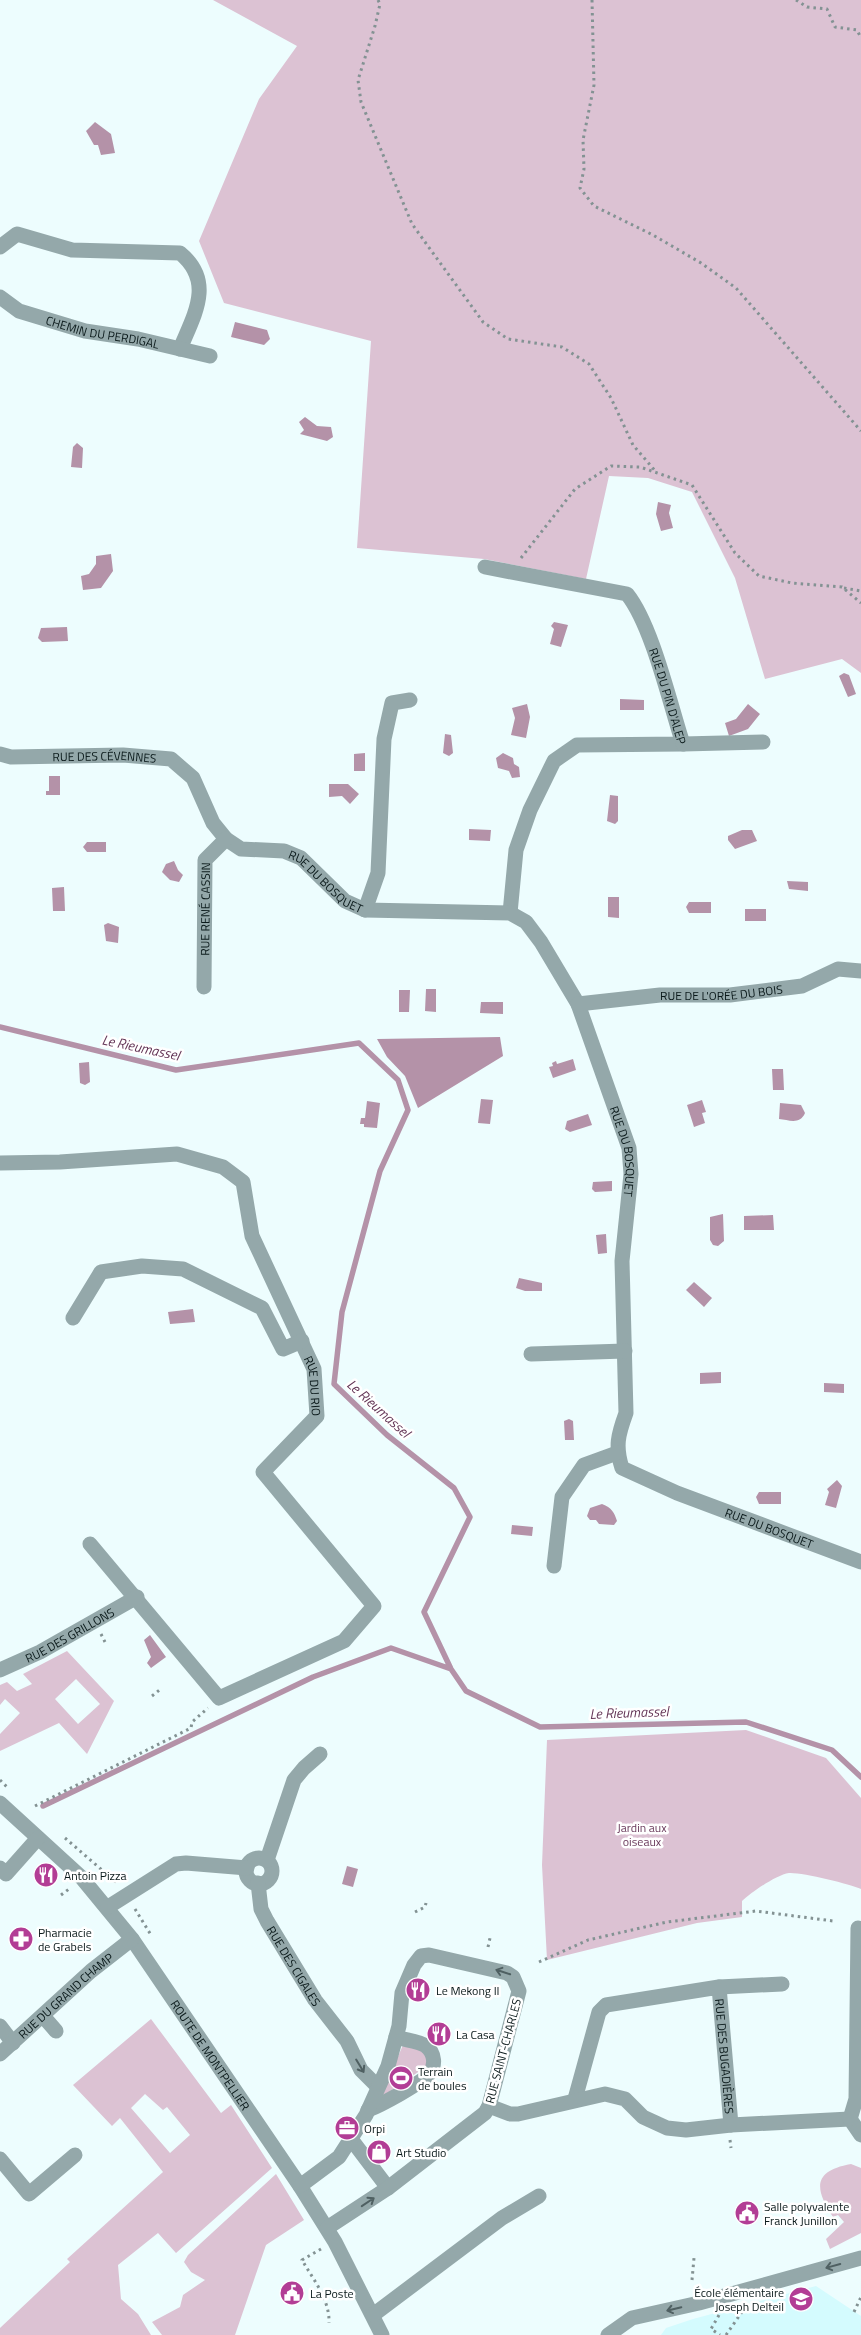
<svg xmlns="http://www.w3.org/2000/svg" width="861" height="2335" font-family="'Titillium Web',sans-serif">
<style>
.built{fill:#d4fbfe}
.green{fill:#dcc2d3;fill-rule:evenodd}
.water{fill:#b492a8}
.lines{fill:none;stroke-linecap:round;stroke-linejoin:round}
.stream{stroke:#b492a8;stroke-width:5.5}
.path{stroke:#839293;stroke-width:3;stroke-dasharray:2.5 4;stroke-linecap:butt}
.minor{stroke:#94a8aa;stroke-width:15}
.oneway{stroke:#4f6062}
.labels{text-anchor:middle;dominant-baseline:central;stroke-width:5;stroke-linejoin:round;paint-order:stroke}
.street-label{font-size:12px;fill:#0a191a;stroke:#fff}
.park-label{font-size:12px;fill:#6a3b5c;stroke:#fff}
.poi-label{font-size:12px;fill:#0a191a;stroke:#fff;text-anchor:start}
.water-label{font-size:14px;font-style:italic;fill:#633556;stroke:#fff}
</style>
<rect width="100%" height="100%" fill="#edfdfe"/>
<!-- built -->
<path class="built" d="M816,2286L861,2316V2335H661L666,2328L693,2319Z"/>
<!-- green -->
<path class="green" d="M213,0H861V673L842,659L765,679L735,578L692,492L648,478L609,476L586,579L484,559L357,548L371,341L224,303L199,241L259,99L297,46Z
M67,1651L114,1701L87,1754L59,1723L0,1751V1734L20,1713L5,1699L0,1705V1685L7,1682L17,1691L32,1684L23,1674ZM76,1679L100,1704L78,1724L55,1699Z
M746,1730L826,1758L861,1798V1889C850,1884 801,1872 789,1873C776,1875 752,1892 742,1901V1917L697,1923L547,1960L542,1865L547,1740Z
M151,2019L221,2113L231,2105L272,2168L176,2253L158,2233L118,2265L121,2299L138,2314L151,2335H0V2328L70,2262L67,2259L163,2172L120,2118L112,2126L73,2085ZM145,2094L163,2110L167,2107L190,2135L170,2153L131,2108Z
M403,2045L422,2050L428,2059L427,2066L380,2098Z
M851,2164L861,2168V2233L830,2249L826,2239L844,2222L838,2215L833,2217C814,2188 813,2171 851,2164Z
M276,2174L304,2220L266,2245L235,2335H162L152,2322L180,2307L183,2295L205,2280L191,2272L184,2262L188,2255Z"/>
<!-- water -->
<path class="water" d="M95,122L111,134L115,153L101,155L98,145H94L86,131Z
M235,322L267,330L270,339L264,345L231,337Z
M305,417L317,426L331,427L333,437L327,441L300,434L304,430L299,422Z
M77,443L83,448L82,468L71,467L73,447Z
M658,502L671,505L669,513L673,528L661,531L656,514Z
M111,554L113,571L101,588L83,590L81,576L89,574L96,564V556Z
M554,622L568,625L561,647L550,644L554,629L551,626Z
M67,627L68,641L42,642L38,638L41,628Z
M844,673L849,675L856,694L848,697L839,676Z
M620,699L644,700V710H620Z
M527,704L530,717L526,738L511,735L515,718L512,708Z
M748,704L760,714L748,729L729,736L725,723L736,719Z
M445,734L451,735L453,753L449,756L443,753Z
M365,753V771H354V754Z
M503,753L513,758L514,764L519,767L520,777L512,778L509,771L498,768L496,758Z
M49,776H60V795H46V791H49Z
M329,784H348L359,794L350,804L342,796L329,797Z
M610,795L618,796V821L615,824L607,821Z
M469,829L491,830L490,841L469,840Z
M742,830H752L757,841L735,849L728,840V836Z
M87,842H106V852H87L83,847Z
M174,861L178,870L183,875L179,882L170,880L162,872L166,864Z
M787,881L808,882V891L789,889Z
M64,887L65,911H53L52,888Z
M608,897H619V918L608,917Z
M689,902H711V913H689L686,907Z
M745,909H766V921H745Z
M108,923L119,927L118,943L106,941L104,925Z
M426,989H436V1012L425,1011Z
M399,990H410L409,1012H399Z
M481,1002H503V1014L480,1013Z
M500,1037L503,1056L418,1108L405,1076L387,1057L377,1039Z
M573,1059L576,1070L553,1078L549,1067L553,1066L552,1063L556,1061L557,1064Z
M89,1062L90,1082L85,1085L80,1083L79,1063Z
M772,1069H783L784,1090H773Z
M481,1099L493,1100L490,1124L478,1123Z
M702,1100L706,1112L702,1113L705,1123L694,1127L687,1105Z
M367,1101L380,1103L377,1128L364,1127V1124H360L361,1118H365Z
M780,1103L801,1105L805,1113C800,1125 789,1120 779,1119Z
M588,1114L592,1125L570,1132L565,1129L567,1121Z
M612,1181V1191L595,1192L592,1189L593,1182Z
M723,1214L724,1241L718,1246L713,1245L710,1240V1217Z
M773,1215L774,1230H744V1216Z
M606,1234L607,1253L598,1254L596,1235Z
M519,1278L542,1283V1291H525L516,1288Z
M694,1282L712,1298L704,1307L686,1290Z
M193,1309L195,1322L170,1324L168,1312Z
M721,1372V1383L700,1384V1373Z
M824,1383L844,1384V1393L824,1392Z
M569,1419L573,1421L574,1440H565L564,1421Z
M837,1480L842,1486L836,1508L825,1505L829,1492L827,1489Z
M759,1492H781V1504H759L756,1497Z
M602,1504C612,1508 614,1512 617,1521L614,1525L599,1524L596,1520H590L587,1516L590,1508Z
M512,1525L533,1527L532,1536L511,1534Z
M150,1635L166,1657L151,1668L147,1663L151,1657L144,1640Z
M347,1866L358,1869L353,1887L342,1884Z"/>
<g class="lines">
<!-- stream -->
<path class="stream" d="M0,1027L176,1070L359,1043L398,1080L408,1110L380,1171L342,1312L334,1384L387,1435L454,1488L470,1517L424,1612L451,1669L466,1691L540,1727L746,1722L832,1750L861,1777
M43,1806L313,1677L391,1648L451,1669"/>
<!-- path -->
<path class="path" d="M378,0L380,4L375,26L358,80L361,102L412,224L483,322L508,339L562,347L589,364L611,398L633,445L657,473
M592,0L594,85L583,140L584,169L580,188L594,206L653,235L701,263L736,288L861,431
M796,0L807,7L827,9L835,27L857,30L861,38
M521,558L575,489L611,466L640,467L692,485L735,553L759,576L792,583L842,587L861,603
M844,588L861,591
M101,1634L105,1642
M152,1696L162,1688
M0,1780L8,1788
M35,1806L191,1728L192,1722L208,1708
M65,1838L117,1883
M61,1895L69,1889
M135,1909L151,1935
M415,1912L425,1907L426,1903
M488,1947L490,1938
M539,1962L588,1940L667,1922L756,1911L833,1921
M730,2140L731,2148
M321,2249L302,2260C313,2279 330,2300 329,2323
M692,2280L694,2258
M854,2312L861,2297
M719,2315L711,2329L720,2335
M726,2335L744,2309H742"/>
<!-- minor -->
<g class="minor">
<path d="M0,247L17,234L72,250L180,253C215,282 194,315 180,349"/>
<path id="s1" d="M0,297L19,311L85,331L138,339L210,356"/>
<path id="s2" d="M485,567L627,594C652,625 670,704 683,744L577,745L554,761L530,810L516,850L510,913"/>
<path d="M683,744L763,742"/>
<path id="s3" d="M0,754L11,757L123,755L171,759L193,778L213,823L226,839L241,849L284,851L301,858L345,901L365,910L510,913L526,922L541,942L578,1004L629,1148L631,1174L622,1261L626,1413C618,1435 615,1446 622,1468L677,1493L861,1562"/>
<path d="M365,910L378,873L384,739L392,703L410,700"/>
<path id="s4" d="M204,987L205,860L226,839"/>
<path id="s5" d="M578,1004L660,995H730L802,986L838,969L861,971"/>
<path id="s6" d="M0,1163L60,1162L177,1154L223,1167L243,1182L252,1236L314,1369L317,1416L263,1472L374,1606L344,1641L219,1698L90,1544"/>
<path d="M73,1318L101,1272L142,1266L183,1269L262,1308L283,1349L302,1341"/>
<path d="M531,1354L625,1351"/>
<path d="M554,1566L562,1497L584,1465L617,1453"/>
<path id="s7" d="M0,1670L40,1652L137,1597"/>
<path id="s8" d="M0,1803L81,1877L132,1939L300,2186L335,2242L382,2335"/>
<circle cx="259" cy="1871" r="13"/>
<path d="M267,1860L294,1780L304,1768L320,1754"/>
<path d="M0,1868L6,1874L38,1838"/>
<path id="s9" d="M258,1883L261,1909L267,1921L315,2000L347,2041L361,2070L378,2087"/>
<path d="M108,1907L176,1864L186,1863L247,1868"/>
<path d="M719,1987L782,1984"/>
<path d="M43,2016L56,2031"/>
<path d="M0,2026L13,2043"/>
<path id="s10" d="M0,2054L91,1971L132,1939"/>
<path id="s11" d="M575,2099L599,2012L606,2005L719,1987L731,2125"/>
<path d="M489,2106L510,2114H518L605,2094L625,2099L643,2117L667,2128L686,2130L731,2125L850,2119L861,2135"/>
<path d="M368,2110C381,2105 420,2084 429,2074C436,2066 435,2053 426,2046C419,2041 404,2040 396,2037"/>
<path d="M850,2119L856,2099L858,1928"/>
<path d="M351,2139L388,2188"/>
<path d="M0,2159L29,2194L75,2155"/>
<path d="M300,2186L339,2157L366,2115L388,2066L399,2026L402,1993L414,1965L421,1956L429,1955L507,1973L513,1977L519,1991L489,2106L485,2113L388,2188L327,2228"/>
<path d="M373,2315L502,2218L539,2196"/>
<path d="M608,2335L632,2318L699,2303L861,2258"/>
</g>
</g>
<!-- one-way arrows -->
<defs><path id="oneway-shaft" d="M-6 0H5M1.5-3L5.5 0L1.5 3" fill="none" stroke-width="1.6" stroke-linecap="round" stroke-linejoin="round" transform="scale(1.25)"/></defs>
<g class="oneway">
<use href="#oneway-shaft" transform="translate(503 1972) rotate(-162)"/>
<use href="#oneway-shaft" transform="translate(360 2066) rotate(59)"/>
<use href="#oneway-shaft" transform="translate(368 2202) rotate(-34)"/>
<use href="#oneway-shaft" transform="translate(833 2266) rotate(165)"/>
<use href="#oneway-shaft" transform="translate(674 2309) rotate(167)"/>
</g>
<!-- icons -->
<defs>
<symbol id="restaurant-disc" viewBox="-11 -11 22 22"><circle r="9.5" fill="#b23d95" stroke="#fff"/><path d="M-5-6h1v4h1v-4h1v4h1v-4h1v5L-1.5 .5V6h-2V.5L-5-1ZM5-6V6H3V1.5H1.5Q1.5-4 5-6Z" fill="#fff"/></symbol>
<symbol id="pharmacy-disc" viewBox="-11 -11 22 22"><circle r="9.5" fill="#b23d95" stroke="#fff"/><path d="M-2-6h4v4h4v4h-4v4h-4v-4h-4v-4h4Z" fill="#fff"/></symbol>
<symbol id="stadium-disc" viewBox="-11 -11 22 22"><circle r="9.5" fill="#b23d95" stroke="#fff"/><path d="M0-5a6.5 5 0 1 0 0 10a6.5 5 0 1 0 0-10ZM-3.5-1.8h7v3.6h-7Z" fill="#fff"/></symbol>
<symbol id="office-disc" viewBox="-11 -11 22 22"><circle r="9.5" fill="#b23d95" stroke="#fff"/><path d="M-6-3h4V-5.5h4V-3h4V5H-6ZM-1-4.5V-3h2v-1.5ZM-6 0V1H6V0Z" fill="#fff"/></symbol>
<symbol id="shop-disc" viewBox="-11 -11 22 22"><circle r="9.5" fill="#b23d95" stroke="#fff"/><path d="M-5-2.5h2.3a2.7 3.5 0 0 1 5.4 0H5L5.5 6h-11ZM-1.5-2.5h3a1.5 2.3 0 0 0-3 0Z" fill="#fff"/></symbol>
<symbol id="civic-disc" viewBox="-11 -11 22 22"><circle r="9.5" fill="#b23d95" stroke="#fff"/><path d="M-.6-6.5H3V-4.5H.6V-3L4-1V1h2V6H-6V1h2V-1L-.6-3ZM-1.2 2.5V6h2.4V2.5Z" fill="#fff"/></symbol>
<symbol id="school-disc" viewBox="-11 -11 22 22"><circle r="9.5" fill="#b23d95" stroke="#fff"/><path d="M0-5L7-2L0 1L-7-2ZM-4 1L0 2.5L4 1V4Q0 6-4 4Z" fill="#fff"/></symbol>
</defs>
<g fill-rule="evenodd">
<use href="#restaurant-disc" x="32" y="1861" width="28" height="28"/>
<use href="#pharmacy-disc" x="7" y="1925" width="28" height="28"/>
<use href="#restaurant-disc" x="404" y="1976" width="28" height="28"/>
<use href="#restaurant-disc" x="425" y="2020" width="28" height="28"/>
<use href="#stadium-disc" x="387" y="2064" width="28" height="28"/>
<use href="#office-disc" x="333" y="2114" width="28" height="28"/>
<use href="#shop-disc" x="365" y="2138" width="28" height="28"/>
<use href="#civic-disc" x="733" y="2199" width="28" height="28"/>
<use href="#civic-disc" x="278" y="2279" width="28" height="28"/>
<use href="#school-disc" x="787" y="2285" width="28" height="28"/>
</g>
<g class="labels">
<!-- street labels -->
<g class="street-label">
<text stroke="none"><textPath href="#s1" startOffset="110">CHEMIN DU PERDIGAL</textPath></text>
<text stroke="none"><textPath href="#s2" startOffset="255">RUE DU PIN D'ALEP</textPath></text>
<text stroke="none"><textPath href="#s3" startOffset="105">RUE DES CÉVENNES</textPath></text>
<text stroke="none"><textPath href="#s3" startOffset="384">RUE DU BOSQUET</textPath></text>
<text stroke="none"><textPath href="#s4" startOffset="78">RUE RENÉ CASSIN</textPath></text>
<text stroke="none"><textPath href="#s5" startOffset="144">RUE DE L'ORÉE DU BOIS</textPath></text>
<text stroke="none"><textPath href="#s3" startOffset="849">RUE DU BOSQUET</textPath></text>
<text stroke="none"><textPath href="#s6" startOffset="468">RUE DU RIO</textPath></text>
<text stroke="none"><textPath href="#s3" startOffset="1328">RUE DU BOSQUET</textPath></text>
<text stroke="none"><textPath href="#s7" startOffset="78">RUE DES GRILLONS</textPath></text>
<text stroke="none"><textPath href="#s9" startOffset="92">RUE DES CIGALES</textPath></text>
<text stroke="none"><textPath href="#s10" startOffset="88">RUE DU GRAND CHAMP</textPath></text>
<text transform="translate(503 2051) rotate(-75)">RUE SAINT-CHARLES</text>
<text stroke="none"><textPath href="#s8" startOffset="330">ROUTE DE MONTPELLIER</textPath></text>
<text stroke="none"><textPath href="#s11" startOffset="284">RUE DES BUGADIÈRES</textPath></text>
</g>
<!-- park labels -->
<g class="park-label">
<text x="642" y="1827">Jardin aux<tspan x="642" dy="14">oiseaux</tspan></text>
</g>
<!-- poi labels -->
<g class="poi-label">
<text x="64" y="1875">Antoin Pizza</text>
<text x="38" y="1932">Pharmacie<tspan x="38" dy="14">de Grabels</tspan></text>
<text x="436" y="1990">Le Mekong II</text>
<text x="456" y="2034">La Casa</text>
<text x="418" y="2071">Terrain<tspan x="418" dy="14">de boules</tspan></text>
<text x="364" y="2128">Orpi</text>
<text x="396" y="2152">Art Studio</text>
<text x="764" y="2206">Salle polyvalente<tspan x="764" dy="14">Franck Junillon</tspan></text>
<text x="784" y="2292" text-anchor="end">École élémentaire<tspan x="784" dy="14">Joseph Delteil</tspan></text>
<text x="310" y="2293">La Poste</text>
</g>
<!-- water labels -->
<g class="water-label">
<text transform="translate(141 1047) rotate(12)">Le Rieumassel</text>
<text transform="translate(379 1408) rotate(42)">Le Rieumassel</text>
<text transform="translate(629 1712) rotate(-2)">Le Rieumassel</text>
</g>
</g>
</svg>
